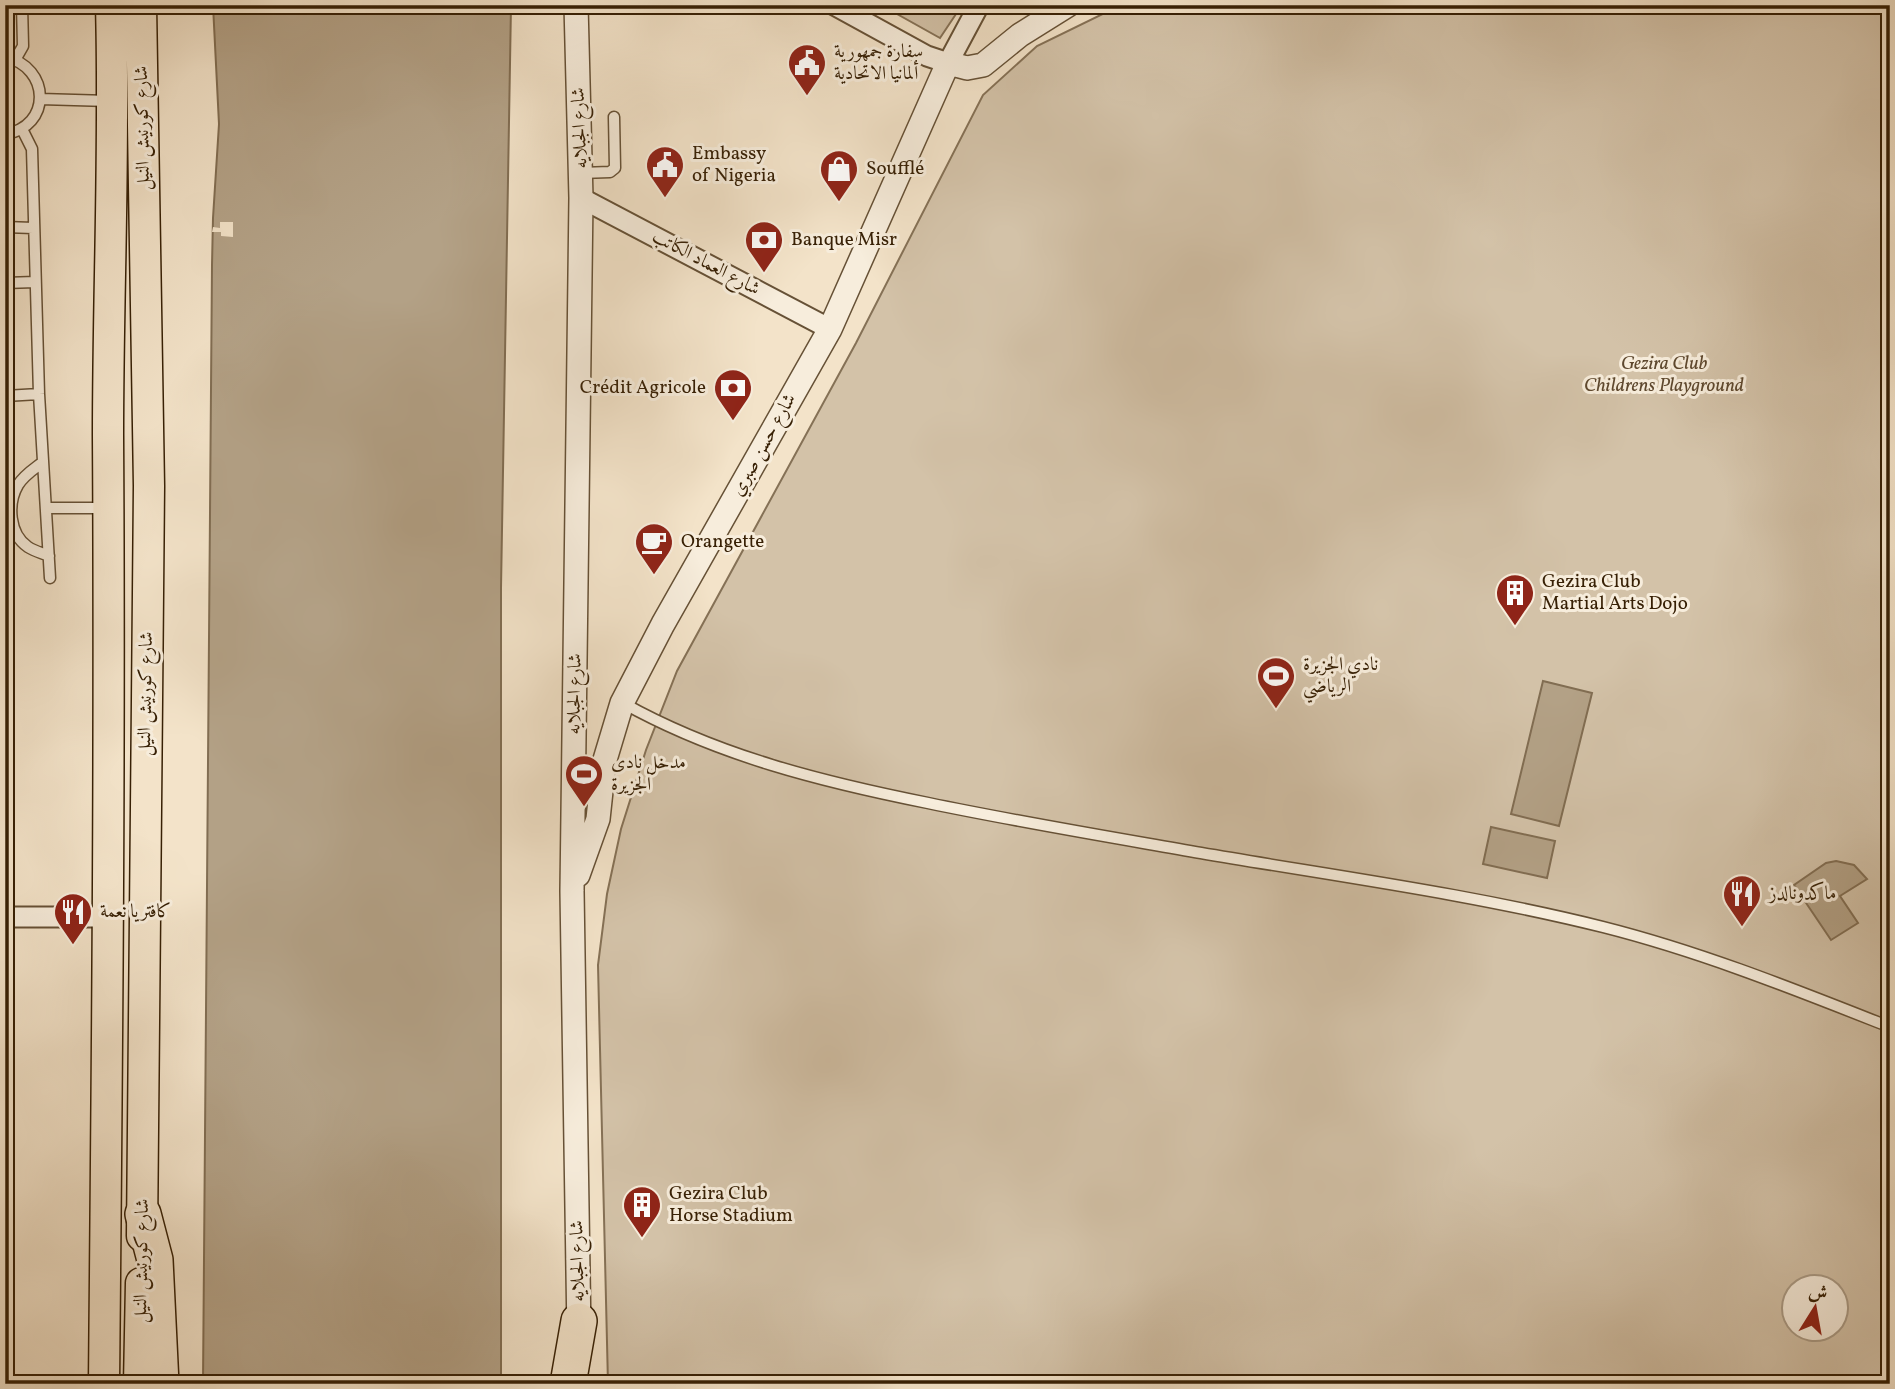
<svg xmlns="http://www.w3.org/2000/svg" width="1895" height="1389" font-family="Vollkorn,Amiri,serif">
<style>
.green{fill:#d3c2a8;stroke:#857156;stroke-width:2;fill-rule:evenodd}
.water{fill:#b3a186;stroke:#816d52;stroke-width:2}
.pier{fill:#f3e3c9}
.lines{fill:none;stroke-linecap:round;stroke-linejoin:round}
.service-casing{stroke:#665136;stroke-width:13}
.minor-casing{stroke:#665136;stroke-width:23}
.tertiary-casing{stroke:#665136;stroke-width:26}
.primary-casing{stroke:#372005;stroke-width:33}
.motorway-casing{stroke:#372005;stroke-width:38}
.service{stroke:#f7eddc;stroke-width:10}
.minor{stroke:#f7eddc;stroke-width:19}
.tertiary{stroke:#f7eddc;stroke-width:23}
.primary{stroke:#f3e3c9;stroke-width:30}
.motorway{stroke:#f3e3c9;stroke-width:35}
.labels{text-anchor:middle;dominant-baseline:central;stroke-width:6;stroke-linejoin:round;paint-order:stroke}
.poi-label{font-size:19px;fill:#372005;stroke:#f7eddc;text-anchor:start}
.street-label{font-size:19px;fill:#372005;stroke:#f7eddc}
.park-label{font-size:19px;font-style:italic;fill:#5e482e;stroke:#f7eddc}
</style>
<rect width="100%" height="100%" fill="#f3e3c9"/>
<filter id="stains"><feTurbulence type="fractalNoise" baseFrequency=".00286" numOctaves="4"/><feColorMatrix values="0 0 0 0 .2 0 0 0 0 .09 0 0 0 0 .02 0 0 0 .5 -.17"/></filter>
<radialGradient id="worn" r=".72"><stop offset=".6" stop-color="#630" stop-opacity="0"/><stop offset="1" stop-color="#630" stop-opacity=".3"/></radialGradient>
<!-- green -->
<path class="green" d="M881,5H962L940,38Z
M1121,5H1875L1890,13V1384H608L598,965L607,894L621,829L646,750L677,671L856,343L983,95L1037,46ZM1794,1288H1836V1330H1794Z"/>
<!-- water -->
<path class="water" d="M213,5H511L501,588V1384H203L212,265L213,218L219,124Z
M1543,681L1592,693L1559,826L1511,814Z
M1491,827L1555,841L1547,878L1483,864Z
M1836,861L1854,865L1867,879L1840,896L1858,923L1831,940L1794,885L1826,863Z"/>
<!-- pier -->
<path class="pier" d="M220,222H233V237L221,236V232H212L213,227L220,228Z"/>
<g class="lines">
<defs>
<path id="service" d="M5,57C51,67 52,127 5,134
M15,60L23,46L22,5
M40,99L109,101
M22,129L32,149L39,394L50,578
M581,173L610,172L615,168L614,117
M5,227L33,228
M5,283L35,282
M5,396L39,394
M43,462C34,469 24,475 18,485C7,504 9,534 28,547C34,551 42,553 49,556
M46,508H105
M623,703C718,756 823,782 928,803C1019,822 1110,837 1201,853C1335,876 1471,894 1603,927C1702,952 1796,990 1890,1027"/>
<path id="minor" d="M834,5L927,56L948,63L979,5
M581,198L830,329
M5,917H109"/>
<path id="tertiary" d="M576,5L581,198L572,891L579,1335
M578,875L598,819L604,763L622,703L663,624L830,329L948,63L967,68L983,65L1020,35L1068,5"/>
<path id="primary" d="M141,5L149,486L142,1236
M104,1384C107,1067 110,751 108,435C108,291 115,149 111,5
M139,1384L141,1283"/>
<path id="motorway" d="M143,1214L155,1260L161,1384
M568,1384L579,1321"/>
</defs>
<!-- service casing -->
<use href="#service" class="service-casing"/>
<!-- minor casing -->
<use href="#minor" class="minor-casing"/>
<!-- tertiary casing -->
<use href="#tertiary" class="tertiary-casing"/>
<!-- primary casing -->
<use href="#primary" class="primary-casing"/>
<!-- motorway casing -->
<use href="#motorway" class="motorway-casing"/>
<!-- service -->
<use href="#service" class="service"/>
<!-- minor -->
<use href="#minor" class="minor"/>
<!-- tertiary -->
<use href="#tertiary" class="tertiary"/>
<!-- primary -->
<use href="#primary" class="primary"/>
<!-- motorway -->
<use href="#motorway" class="motorway"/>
</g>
<!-- icons -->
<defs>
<symbol id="civic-pin" viewBox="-11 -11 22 30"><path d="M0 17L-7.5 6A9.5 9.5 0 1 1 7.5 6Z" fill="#8f2418" stroke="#f7eddc"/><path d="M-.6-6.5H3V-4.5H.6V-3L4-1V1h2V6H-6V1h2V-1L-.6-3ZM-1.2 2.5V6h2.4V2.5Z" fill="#fff"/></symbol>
<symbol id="shop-pin" viewBox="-11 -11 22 30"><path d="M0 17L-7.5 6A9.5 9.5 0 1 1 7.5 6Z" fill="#8f2418" stroke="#f7eddc"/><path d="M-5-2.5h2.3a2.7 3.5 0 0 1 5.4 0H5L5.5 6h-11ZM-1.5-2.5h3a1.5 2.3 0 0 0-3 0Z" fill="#fff"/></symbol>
<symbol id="bank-pin" viewBox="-11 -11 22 30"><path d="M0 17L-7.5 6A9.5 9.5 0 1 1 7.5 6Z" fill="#8f2418" stroke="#f7eddc"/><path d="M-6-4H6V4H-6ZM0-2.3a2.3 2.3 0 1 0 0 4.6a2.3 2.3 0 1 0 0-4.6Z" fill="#fff"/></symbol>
<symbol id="cafe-pin" viewBox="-11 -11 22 30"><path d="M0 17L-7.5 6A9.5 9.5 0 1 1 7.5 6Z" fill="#8f2418" stroke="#f7eddc"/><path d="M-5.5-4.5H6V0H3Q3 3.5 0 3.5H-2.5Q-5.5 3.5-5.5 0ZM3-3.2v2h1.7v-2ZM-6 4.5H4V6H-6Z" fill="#fff"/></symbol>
<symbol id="building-pin" viewBox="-11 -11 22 30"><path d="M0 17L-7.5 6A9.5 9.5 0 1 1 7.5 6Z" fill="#8f2418" stroke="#f7eddc"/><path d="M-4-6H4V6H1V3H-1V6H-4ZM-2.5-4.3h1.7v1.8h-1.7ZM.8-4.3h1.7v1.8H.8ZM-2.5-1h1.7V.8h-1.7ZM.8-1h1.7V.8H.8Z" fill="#fff"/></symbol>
<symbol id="stadium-pin" viewBox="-11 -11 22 30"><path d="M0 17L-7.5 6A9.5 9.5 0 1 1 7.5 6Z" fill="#8f2418" stroke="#f7eddc"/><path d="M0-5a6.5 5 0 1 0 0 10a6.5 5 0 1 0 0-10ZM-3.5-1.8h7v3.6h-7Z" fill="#fff"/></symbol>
<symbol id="restaurant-pin" viewBox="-11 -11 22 30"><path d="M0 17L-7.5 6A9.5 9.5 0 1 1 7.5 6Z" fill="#8f2418" stroke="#f7eddc"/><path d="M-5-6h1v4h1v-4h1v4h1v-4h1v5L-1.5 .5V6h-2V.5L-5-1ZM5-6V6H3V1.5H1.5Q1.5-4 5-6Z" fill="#fff"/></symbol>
</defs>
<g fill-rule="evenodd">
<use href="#civic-pin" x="785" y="41" width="44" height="60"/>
<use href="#civic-pin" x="643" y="143" width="44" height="60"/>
<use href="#shop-pin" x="817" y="147" width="44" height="60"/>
<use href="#bank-pin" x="742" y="218" width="44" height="60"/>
<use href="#bank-pin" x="711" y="366" width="44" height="60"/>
<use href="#cafe-pin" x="632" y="520" width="44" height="60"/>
<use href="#building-pin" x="1493" y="571" width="44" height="60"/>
<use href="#stadium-pin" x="1254" y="654" width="44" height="60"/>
<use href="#stadium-pin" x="562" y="752" width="44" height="60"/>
<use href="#restaurant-pin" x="1720" y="872" width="44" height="60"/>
<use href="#restaurant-pin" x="51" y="890" width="44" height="60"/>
<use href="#building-pin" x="620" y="1183" width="44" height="60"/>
</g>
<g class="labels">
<!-- poi labels -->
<g class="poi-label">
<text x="834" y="52">سفارة جمهورية<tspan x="834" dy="22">ألمانيا الاتحادية</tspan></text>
<text x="692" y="154">Embassy<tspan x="692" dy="22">of Nigeria</tspan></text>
<text x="866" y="169">Soufflé</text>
<text x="791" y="240">Banque Misr</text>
<text x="706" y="388" text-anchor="end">Crédit Agricole</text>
<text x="681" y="542">Orangette</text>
<text x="1542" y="582">Gezira Club<tspan x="1542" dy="22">Martial Arts Dojo</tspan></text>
<text x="1303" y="665">نادي الجزيرة<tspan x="1303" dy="22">الرياضي</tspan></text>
<text x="611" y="763">مدخل نادى<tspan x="611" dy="22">الجزيرة</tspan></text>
<text x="1769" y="894">ماكدونالدز</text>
<text x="100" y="912">كافتريا نعمة</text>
<text x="669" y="1194">Gezira Club<tspan x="669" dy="22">Horse Stadium</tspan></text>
</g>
<!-- street labels -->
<g class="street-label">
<text transform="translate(143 128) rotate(-91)">شارع كورنيش النيل</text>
<text transform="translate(580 128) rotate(-92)">شارع الجبلايه</text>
<text transform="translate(706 263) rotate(28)">شارع العماد الكاتب</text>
<text transform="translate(764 445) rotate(-61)">شارع حسن صبري</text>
<text transform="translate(146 694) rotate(-89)">شارع كورنيش النيل</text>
<text transform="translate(575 694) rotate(-89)">شارع الجبلايه</text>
<text transform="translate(142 1261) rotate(-89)">شارع كورنيش النيل</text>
<text transform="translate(578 1261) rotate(-91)">شارع الجبلايه</text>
</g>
<!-- park labels -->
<g class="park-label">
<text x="1664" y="364">Gezira Club<tspan x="1664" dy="22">Childrens Playground</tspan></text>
</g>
</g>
<!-- margin -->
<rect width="1895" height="1389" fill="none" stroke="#f3e3c9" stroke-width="28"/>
<rect x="7" y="7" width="1881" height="1375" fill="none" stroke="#372005" stroke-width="3.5"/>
<rect x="14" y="14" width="1867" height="1361" fill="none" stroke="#372005" stroke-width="2"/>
<!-- north arrow -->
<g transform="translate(1815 1308) rotate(11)"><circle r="33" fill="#f7eddc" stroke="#aa9b86" stroke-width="2"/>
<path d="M0-5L12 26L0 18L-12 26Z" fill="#8f2418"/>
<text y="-10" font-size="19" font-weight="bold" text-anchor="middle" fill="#372005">ش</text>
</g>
<rect width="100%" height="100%" filter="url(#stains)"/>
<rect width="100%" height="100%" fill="url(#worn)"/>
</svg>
